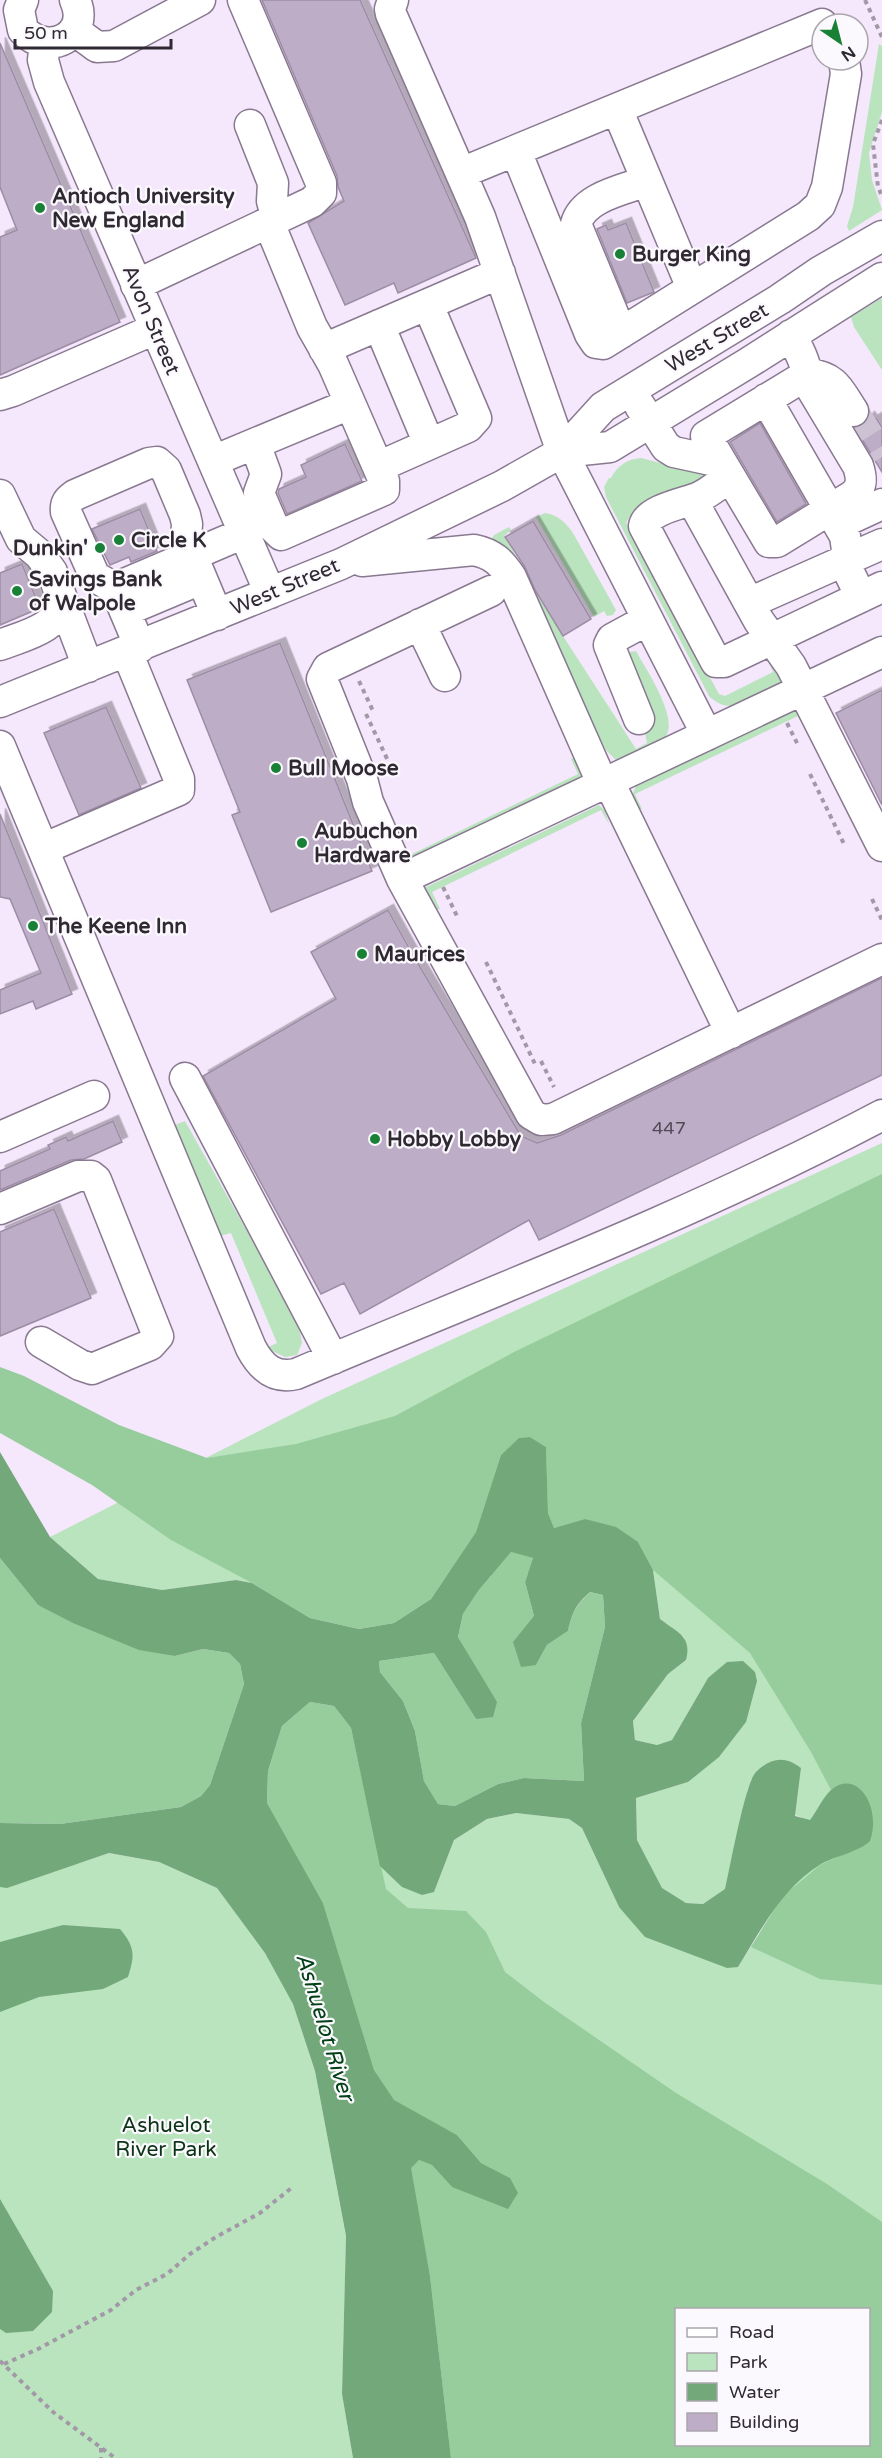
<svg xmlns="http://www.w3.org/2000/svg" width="882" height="2458" font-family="'Varela Round',sans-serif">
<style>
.green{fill:#b9e4be;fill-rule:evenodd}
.forest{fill:#97cd9d;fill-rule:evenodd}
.water{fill:#73a87a;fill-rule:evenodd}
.building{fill:#bdadc6;stroke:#9d8da5;stroke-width:1.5;filter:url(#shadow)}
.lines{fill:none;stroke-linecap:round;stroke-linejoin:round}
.minor-tunnel{stroke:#cdc1d4;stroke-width:30;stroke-dasharray:30 15;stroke-linecap:butt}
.minor-casing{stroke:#887990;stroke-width:33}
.path{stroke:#a398a8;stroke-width:4;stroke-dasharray:4.5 4.5;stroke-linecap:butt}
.minor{stroke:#fff;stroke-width:30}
.poi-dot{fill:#188136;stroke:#fcf9fe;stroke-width:2}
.labels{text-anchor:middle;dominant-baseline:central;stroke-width:4.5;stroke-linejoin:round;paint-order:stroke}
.number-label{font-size:18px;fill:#524a57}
.poi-label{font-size:21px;font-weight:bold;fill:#2f2932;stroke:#fcf9fe;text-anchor:start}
.street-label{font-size:21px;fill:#2f2932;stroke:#fcf9fe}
.park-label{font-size:21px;fill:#0b3415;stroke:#fcf9fe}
.water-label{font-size:22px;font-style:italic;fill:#014115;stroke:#fcf9fe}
</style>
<defs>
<filter id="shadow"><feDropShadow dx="5.5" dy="-5.5" stdDeviation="0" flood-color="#0004"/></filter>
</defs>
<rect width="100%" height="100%" fill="#f5e7fc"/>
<!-- green -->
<path class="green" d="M879,44L882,46V112L869,153L872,180L882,210L849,231L847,226L853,207Z
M882,298V370L854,327L851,317Z
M641,458L710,476L630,516L626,523L719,694L725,696L773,672L767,658L782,680C778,687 740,707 731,706C722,706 715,702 709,696L606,497L604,487L609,478H611C617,466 627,459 641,458Z
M545,513C558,515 566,523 573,533L616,610L613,615L607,616L604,611L594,617L536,517Z
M509,527L511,530L504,536L563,636L636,749L647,743L630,656V652L636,651C645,668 683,723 663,739C651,749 632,755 618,762L606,750L561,666L488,544L494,535Z
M797,711L805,729L798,716L635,794L642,809H639L632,796L636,786L790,712Z
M576,756L583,776L581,778L406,864L400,839L410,855L578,774L571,759Z
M599,805L605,811L609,824L601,810L432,892L440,909L434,911L422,889Z
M185,1121L298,1322L302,1343L297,1355L285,1357L266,1348L277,1343L231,1233L216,1237L170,1127Z
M882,1143V2458H451L430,2276L267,1803L434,1892L454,1840L487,1819L516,1813L569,1819L582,1828L619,1907L738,1967L782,1897L831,1790L810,1821L795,1815L801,1768L748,1788L726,1889L703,1904L686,1903L661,1888L637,1840L636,1798L688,1782L708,1678L672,1740L657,1745L635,1740L633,1721L668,1674L686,1660L684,1637L660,1619L653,1570L252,1583L236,1580L162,1590L98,1579L50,1537L322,1399ZM676,2310H868V2444H676Z
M109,1853L159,1862L217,1888L265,1952L292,2001L315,2071L346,2237L342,2394L353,2458H0V1867L80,1863Z"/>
<!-- forest -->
<path class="forest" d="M882,1174V1985L820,1979L751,1947L782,1897L820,1865L869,1842L843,1784L831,1790L811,1752L750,1653L653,1570L638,1542L585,1519L554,1528L548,1513L546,1447L530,1437L520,1438L501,1455L476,1532L431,1599L394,1623L359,1629L310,1618L252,1583L171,1540L92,1485L0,1433V1367L24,1376L119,1425L207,1458L296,1444L395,1416L514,1352Z
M511,1552L533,1558L525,1582L534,1616L536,1665L547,1645L568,1631C572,1613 576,1605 590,1592L603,1595L605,1627L581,1723L584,1781L524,1778L498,1784L455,1806L438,1804L424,1781L415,1731L403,1701L380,1672L379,1661L434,1653L476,1719L496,1702L458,1637L463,1614L479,1590Z
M0,1558L38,1605L175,1656L203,1649L229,1653L240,1664L244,1684L210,1785L201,1796L181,1807L60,1824L0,1823Z
M310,1702L334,1706L351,1728L386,1889L408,1908L466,1911L486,1932L505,1972L544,2002L676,2093L827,2184L882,2222V2458H451L430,2276L410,2168L419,2160L432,2165L452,2187L510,2178L481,2163L457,2135L393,2100L374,2070L323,1903L267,1803L268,1771L282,1726ZM676,2310H868V2444H676Z"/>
<!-- water -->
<path class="water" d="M530,1437L546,1447L548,1513L554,1528L585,1519L616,1527L638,1542L653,1570L660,1619C678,1633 692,1636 686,1660L668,1674L633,1721L635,1740L657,1745L672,1740L708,1678L727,1662L743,1661L755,1672L757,1681L746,1722L719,1757L688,1782L636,1798L637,1840L662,1888L686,1903L703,1904L725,1889C730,1868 745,1783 756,1772C771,1757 786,1756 801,1768L795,1816L810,1820C817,1811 823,1797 831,1790C857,1768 882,1807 870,1841C861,1851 833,1857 821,1864C782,1888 761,1930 738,1967L727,1968L645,1937L619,1907L582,1828L569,1819L516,1813L487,1819L454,1840L434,1892L422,1895L402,1887L380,1866L351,1728L334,1706L310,1702L282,1726L268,1771L267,1803L323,1903L374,2070L394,2100L457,2135L481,2163L510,2178L518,2193L508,2209L452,2187L432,2165L419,2160L411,2168L430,2276L451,2458H353L342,2394L346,2236L315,2071L293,2004L265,1953L217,1888L159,1862L109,1853L7,1888L0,1887V1823L60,1824L181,1807L201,1796L210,1785L244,1684L240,1664L229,1653L203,1649L175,1656L139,1650L73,1623L38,1605L0,1558V1452L50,1537L98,1579L162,1590L236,1580L252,1583L310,1618L359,1629L394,1623L431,1599L476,1532L501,1455L519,1438ZM511,1552L533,1558L525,1582L534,1616L513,1642L521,1667L536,1665L547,1645L568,1631C572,1613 576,1604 590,1592L603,1595L605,1627L581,1723L584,1781L524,1778L498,1784L455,1806L438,1804L424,1781L415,1731L403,1701L380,1672L379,1661L434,1653L476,1719L493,1717L497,1702L458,1637L463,1614L479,1590Z
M63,1925L120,1929C135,1947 135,1955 128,1977L103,1989L39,1997L0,2012V1942Z
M0,2199L53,2291L52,2312L33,2331L6,2333L0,2329Z"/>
<!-- building -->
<path class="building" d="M262,0H360L476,258L398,293L394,283L345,305L308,223L344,201L338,187L337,176Z
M0,43L120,322L0,375V237L17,230L0,187Z
M626,223L654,292L627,303L597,229L606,225L608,230Z
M869,417L872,421L876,418L882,427V472L855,428L863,425Z
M760,423L806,504L777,522L730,442Z
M345,444L362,481L287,514L278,493L279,489L306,477L301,465Z
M140,509L157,551L131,562L129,557L110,565L92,529Z
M533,521L591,619L563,636L535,590L525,567L505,537Z
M22,564L40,608L0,625V573Z
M280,643L372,871L271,912L232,815L240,812L187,680Z
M882,690V805L836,713Z
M106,707L141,788L79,815L44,733Z
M0,814L72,994L36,1009L33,1001L0,1014V990L41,973L10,899L0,897Z
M388,910L414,957L521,1136L537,1143L561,1135L882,978V1075L539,1240L529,1220L360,1314L344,1283L321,1294L203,1076L336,999L311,952Z
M113,1121L122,1142L84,1159L71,1160L0,1190V1171L50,1149L48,1145L66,1137L68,1141Z
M54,1209L91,1298L0,1336V1232Z"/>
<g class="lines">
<!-- minor-tunnel -->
<path class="minor-tunnel" d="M853,411L882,457"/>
<defs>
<path id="minor" d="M23,0L19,10L23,30C49,58 91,35 75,0
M393,0L390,9L391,14L480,217L562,452L707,735
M74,30L97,47L114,46L200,0
M45,43L43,60L49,82L270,593
M617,109L692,288
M250,125L273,183L272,201L277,219
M516,151L590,334L596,343L603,344L808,216L820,205L827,187L846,74L844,60
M461,173L822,24
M136,285L312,202L321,193V183L243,0
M379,325L429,444
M621,333L576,224C583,197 623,190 647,181
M791,335C803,357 805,363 810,386L858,466C862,478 863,488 852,496L777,542H769L706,436L808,374C836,377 839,390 853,411
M324,349L500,273
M0,395L13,391L155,329
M766,399L845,536L847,550L844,562L861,597
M640,406L666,447L674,452L720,462
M255,444L266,474L259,493L274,528L281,535L384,490V481L333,364L312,327L269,223
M562,452L610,447L748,363L882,278
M213,461L350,404
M378,467L468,427L476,418L428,305
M729,477C719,484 708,494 697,498C684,503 647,510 644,526L716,662H724L882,587
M0,495L21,539L40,555L52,572L88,667
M692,500L759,621L791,666L882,846
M839,524L882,504
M362,561L474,550C493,554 501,562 511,577L603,785
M115,588L244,533
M491,591L328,668L322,679L362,779L368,802L402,879L531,1114L541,1120L553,1119L882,959
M749,603L882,544
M125,611L201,579
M420,624L445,676
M0,645C23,636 63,628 61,598
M140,647L115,588L95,577L66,512C65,503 68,500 75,495L149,463L157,462L166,470L185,515L187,524L186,541L217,615
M0,702L341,564L502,486L562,452L603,407L780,299L821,271L882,236
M639,719L609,645L612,639L647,620
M0,746L251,1348C261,1367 274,1379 296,1374C493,1291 693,1215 882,1115
M609,782L731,1033
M43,849L179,790V779L127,652
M402,879L882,652
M185,1078L333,1359
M0,1137L94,1096
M0,1209L78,1176H91L96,1180L158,1336L150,1345L92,1369L80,1365L41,1342"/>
</defs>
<!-- minor casing -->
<use href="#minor" class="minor-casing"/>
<!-- path -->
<path class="path" d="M865,0L882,37
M882,120L873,144L878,187L882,196
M359,681L373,711
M366,714L390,765
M787,723L799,747
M810,774L845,846
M443,887L457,916
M872,899L882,920
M486,962L535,1064
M541,1061L554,1087
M0,2361L53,2412L115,2458
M4,2364L38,2349L111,2310L136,2290L167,2274L190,2254L216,2237L260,2213L294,2186
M101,2448V2458"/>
<!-- minor -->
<use href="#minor" class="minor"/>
</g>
<!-- markers -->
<g class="poi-dot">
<circle cx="40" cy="208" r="6"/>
<circle cx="620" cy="254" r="6"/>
<circle cx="119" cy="540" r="6"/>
<circle cx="100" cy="548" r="6"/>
<circle cx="17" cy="591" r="6"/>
<circle cx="276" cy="768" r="6"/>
<circle cx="302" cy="843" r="6"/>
<circle cx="33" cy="926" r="6"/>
<circle cx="362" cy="954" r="6"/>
<circle cx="375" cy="1139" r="6"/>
</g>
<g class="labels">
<!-- number labels -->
<g class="number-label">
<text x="669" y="1128">447</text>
</g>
<!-- poi labels -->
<g class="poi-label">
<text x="52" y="196">Antioch University<tspan x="52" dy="24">New England</tspan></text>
<text x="632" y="254">Burger King</text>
<text x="131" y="540">Circle K</text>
<text x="88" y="548" text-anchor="end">Dunkin'</text>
<text x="29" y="579">Savings Bank<tspan x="29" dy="24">of Walpole</tspan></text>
<text x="288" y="768">Bull Moose</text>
<text x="314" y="831">Aubuchon<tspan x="314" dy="24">Hardware</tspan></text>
<text x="45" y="926">The Keene Inn</text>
<text x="374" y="954">Maurices</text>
<text x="387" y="1139">Hobby Lobby</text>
</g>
<!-- street labels -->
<g class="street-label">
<text transform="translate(151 320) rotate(67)">Avon Street</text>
<text transform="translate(717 338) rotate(-31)">West Street</text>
<text transform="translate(285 587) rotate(-23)">West Street</text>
</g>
<!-- park labels -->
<g class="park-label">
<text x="166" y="2125">Ashuelot<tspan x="166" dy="24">River Park</tspan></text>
</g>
<!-- water labels -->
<g class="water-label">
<text transform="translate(325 2027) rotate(73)">Ashuelot River</text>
</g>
</g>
<!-- legend -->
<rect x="675" y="2308" width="195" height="138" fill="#fcf9fe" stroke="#aaa6ac" stroke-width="1.5"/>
<rect x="687" y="2328" width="30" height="9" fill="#ffffff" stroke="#aaa6ac" stroke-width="1.5"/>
<text x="729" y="2338" font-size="18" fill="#2f2932">Road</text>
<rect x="687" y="2353" width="30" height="18" fill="#b9e4be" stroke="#aaa6ac" stroke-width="1.5"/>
<text x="729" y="2368" font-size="18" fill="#2f2932">Park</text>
<rect x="687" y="2383" width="30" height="18" fill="#73a87a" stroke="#aaa6ac" stroke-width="1.5"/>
<text x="729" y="2398" font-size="18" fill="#2f2932">Water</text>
<rect x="687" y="2413" width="30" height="18" fill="#bdadc6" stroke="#aaa6ac" stroke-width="1.5"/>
<text x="729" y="2428" font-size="18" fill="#2f2932">Building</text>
<!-- north arrow -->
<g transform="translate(840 42) rotate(145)"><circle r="28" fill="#fcf9fe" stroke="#aaa6ac" stroke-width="1.5"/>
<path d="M0-4.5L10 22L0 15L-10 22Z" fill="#188136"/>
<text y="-9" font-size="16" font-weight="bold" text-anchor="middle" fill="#2f2932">N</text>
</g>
<!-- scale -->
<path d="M15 39v9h156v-9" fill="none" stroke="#2f2932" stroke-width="3"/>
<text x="24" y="39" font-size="18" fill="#2f2932" stroke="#fcf9fe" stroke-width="4.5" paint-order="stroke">50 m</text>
</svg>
